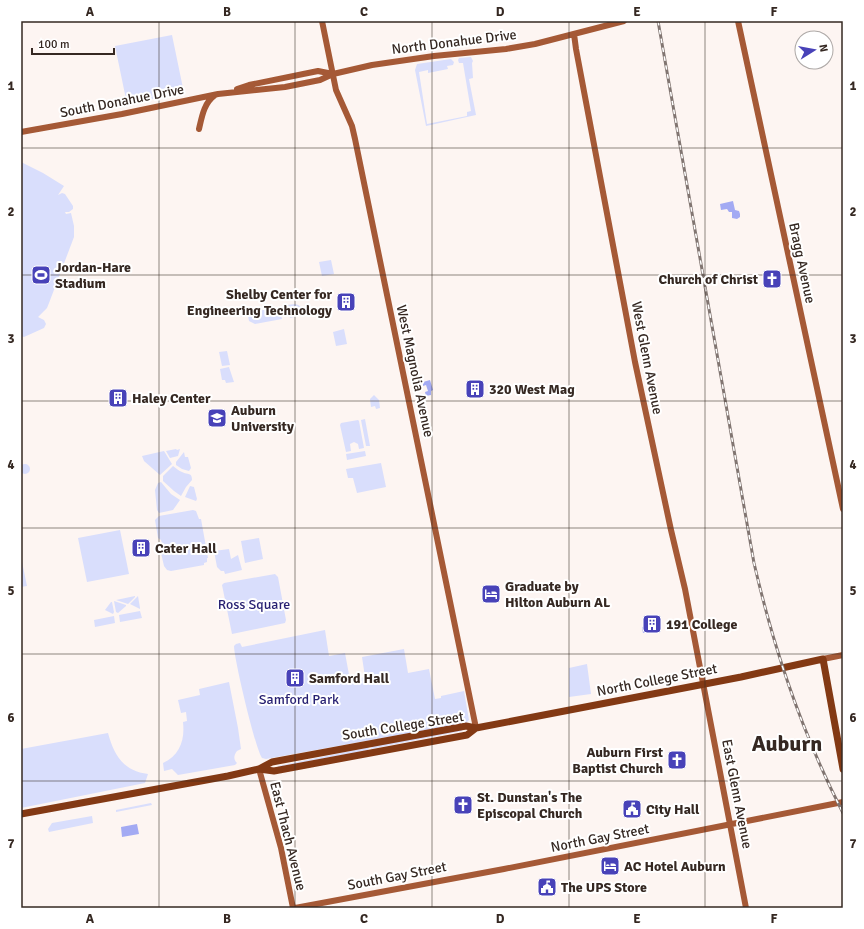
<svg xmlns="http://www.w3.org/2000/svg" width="864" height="929" font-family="Signika,sans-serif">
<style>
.green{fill:#d9defc}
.water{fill:#a3aaf3}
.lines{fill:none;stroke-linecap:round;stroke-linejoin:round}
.secondary{stroke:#a55936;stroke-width:6}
.primary{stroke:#833914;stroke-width:7}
.rail-casing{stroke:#817571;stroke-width:3}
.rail{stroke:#fff;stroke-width:1.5;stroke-dasharray:4.5;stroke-linecap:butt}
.grid{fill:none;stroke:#352822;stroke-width:1;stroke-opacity:0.55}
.labels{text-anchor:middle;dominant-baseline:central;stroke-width:4;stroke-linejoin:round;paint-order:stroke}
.street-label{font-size:14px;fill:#352822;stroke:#fff}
.poi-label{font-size:14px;font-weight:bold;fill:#352822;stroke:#fff;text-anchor:start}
.park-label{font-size:14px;fill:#261f71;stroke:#fff}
.town-label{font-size:22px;font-weight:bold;fill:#352822;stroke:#fff}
.neatline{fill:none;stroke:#352822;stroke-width:1.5}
.grid-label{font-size:13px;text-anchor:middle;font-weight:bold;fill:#352822}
</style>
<rect width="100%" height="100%" fill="#fdf5f2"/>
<!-- green -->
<path class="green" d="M172,35L184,93L127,104L115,46Z
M471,57L473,61L472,63L473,78L469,79L476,115L426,126L415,70L417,64L451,59L454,62L453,65L447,66L448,69L428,73V70L419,72L427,124L467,116V112L471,111L463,63H459L458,60L459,58Z
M21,162L43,173L64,186L58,195L62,193L65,194L73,206V209L69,212H65L66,214L71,213L74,226V237L49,303L47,308L38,317L44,320L46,324L44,328L24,337L21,336Z
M331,260L334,274L322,276L319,262Z
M243,304L247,313L246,317H241L239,308Z
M295,304C300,305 302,307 302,312L298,316L290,318L289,314L292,311L290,309H288L287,305Z
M279,307L282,319L255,324L249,321L248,316L252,312Z
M344,329L347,344L336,346L333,332Z
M227,351L230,365L222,366L219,352Z
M229,367L234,382L226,383L225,380H222L220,369Z
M374,395L379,400L380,408L376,409L375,406L371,407L370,399Z
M365,419L370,446H366L361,420Z
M358,420L359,421L364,448L359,449L358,444L354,442L350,444L351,451L346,452L340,425L341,423Z
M176,449L177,450L180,449L178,456L170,458L166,451Z
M164,451L172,464L160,475L144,461L142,456Z
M365,451L366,456L347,460L346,454Z
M184,452L185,457H188L191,468L189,471L182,469L176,465V462Z
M381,463L386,487L357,493L353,478H348L346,469Z
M20 469a5 5 0 1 1 10 0a5 5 0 1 1-10 0Z
M173,466C176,468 179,471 182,472C188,475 192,472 192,480L186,487L181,496L174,491L163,481V476Z
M161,482L171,494L180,500L173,510L159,513L157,510L155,490L158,483Z
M190,486L194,487L197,499L196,501L185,497Z
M193,510L196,511L199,519H201L208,558H207V562L204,563V565L171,571L167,570L164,566L161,553L163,546L161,540L158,538L155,520L159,516Z
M120,530L129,574L87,582L78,538Z
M259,538L263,559L245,563L241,541Z
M229,549L231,559L238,555L242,570L225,574L224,571H221L217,567L214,551Z
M21,557L27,586L21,587Z
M275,574L278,577L286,620L285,623L232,634L222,585L224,583Z
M138,596L140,608V609L130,604Z
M135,597L128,604L116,600L135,596Z
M114,601L126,605V606L118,613L116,612Z
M111,602H112L114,612L113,614L105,610Z
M140,611L142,618L120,622L119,615Z
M114,616L115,623L95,627L94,620Z
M325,630L329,656L345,653L350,680L365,677L362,657L404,649L408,673L429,669L435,699L441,698V696L464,691L469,720L466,723L266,759L262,758C256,751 234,659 234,646L236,644L240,643L242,647Z
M587,664L591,694L569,697V668Z
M229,682L238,728L241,749L237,751C234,755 233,759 237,763L235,765L178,775L172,769L164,771L163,763C180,755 185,740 183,722L187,721L186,712L181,713L178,700L200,695L199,689Z
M462,729V731L371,749L372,746Z
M108,733C114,755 123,771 148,774L145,783L21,808V749Z
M369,747L368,750L278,767V766Z
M151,803L152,805L116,812V810Z
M92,816L93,823L49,832L48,829L52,823Z"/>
<!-- water -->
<path class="water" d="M733,201L735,210L739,211L740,214V217L737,219L732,218V212H729L727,209L721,210L720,204Z
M430,380L433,390L431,391V395L426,396L425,392L428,391L426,385L423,386V382Z
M653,625L654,630L643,633L642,627Z
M137,824L139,834L122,837L121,827Z"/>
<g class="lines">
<!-- secondary -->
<path class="secondary" d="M322,21L336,90L352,126L355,139L476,728
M738,21L843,509
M574,34L576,49L635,362L671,530L685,589L746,908
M237,89L249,85L318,71L333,74
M199,129C202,116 204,103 215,95
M21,132L122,114L218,94L285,87L320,80L333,74L372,65L434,56L506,49L535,44L624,21
M823,659L843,655
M259,769L281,848L293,908
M295,908L504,869L843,802"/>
<!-- primary -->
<path class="primary" d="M259,769L274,771L467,735L476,728L741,677L823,659L843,769
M21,814L228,776L259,769L272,762L466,726L476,728"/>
<defs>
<path id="rail" d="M658,21L754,563C774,650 802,733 843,813"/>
</defs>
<!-- rail casing -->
<use href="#rail" class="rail-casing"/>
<!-- rail -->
<use href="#rail" class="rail"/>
</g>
<!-- grid -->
<path class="grid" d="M159,21V908M295,21V908M432,21V908M569,21V908M705,21V908M21,148H843M21,275H843M21,401H843M21,528H843M21,654H843M21,781H843"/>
<!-- icons -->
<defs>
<symbol id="stadium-square" viewBox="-11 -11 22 22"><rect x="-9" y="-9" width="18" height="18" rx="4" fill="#4842b8" stroke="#fff"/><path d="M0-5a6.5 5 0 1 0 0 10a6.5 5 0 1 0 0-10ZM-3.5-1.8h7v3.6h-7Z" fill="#fff"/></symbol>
<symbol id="church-square" viewBox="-11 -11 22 22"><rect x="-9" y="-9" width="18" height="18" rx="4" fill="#4842b8" stroke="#fff"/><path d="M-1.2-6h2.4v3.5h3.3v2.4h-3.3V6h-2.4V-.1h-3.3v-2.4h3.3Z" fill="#fff"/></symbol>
<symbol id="building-square" viewBox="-11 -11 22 22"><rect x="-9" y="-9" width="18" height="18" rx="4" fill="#4842b8" stroke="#fff"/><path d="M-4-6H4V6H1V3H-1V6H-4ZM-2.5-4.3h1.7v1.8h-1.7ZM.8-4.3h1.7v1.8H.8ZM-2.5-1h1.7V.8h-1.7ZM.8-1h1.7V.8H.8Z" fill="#fff"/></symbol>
<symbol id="university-square" viewBox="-11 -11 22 22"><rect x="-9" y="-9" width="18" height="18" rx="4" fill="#4842b8" stroke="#fff"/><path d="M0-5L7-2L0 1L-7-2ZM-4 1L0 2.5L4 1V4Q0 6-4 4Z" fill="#fff"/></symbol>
<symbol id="hotel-square" viewBox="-11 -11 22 22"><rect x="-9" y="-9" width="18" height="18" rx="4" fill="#4842b8" stroke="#fff"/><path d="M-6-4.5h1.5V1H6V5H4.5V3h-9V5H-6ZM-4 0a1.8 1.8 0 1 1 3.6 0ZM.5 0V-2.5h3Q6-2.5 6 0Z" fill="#fff"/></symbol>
<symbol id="civic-square" viewBox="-11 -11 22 22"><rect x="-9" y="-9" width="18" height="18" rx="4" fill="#4842b8" stroke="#fff"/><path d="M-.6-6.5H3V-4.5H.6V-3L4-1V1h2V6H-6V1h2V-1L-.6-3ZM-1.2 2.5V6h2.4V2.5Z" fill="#fff"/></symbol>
</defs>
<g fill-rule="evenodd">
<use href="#stadium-square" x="30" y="264" width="22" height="22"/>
<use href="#church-square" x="761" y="268" width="22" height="22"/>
<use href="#building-square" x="335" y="291" width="22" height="22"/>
<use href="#building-square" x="464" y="378" width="22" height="22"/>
<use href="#building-square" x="107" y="387" width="22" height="22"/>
<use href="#university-square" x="206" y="407" width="22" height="22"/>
<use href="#building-square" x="130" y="537" width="22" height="22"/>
<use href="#hotel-square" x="480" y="583" width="22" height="22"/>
<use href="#building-square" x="641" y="613" width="22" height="22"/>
<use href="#building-square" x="284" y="667" width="22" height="22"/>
<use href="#church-square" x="666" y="749" width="22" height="22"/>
<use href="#church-square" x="452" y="794" width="22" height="22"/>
<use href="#civic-square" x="621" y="798" width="22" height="22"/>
<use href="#hotel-square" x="599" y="855" width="22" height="22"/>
<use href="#civic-square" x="536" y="876" width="22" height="22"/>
</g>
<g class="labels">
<!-- street labels -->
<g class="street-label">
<text transform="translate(454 42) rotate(-7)">North Donahue Drive</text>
<text transform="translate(122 101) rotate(-11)">South Donahue Drive</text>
<text transform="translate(802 263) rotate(78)">Bragg Avenue</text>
<text transform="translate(647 358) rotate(79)">West Glenn Avenue</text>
<text transform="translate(415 371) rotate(78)">West Magnolia Avenue</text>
<text transform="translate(657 680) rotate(-11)">North College Street</text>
<text transform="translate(403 726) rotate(-9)">South College Street</text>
<text transform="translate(737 794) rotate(79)">East Glenn Avenue</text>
<text transform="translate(288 836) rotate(76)">East Thach Avenue</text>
<text transform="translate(600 838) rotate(-11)">North Gay Street</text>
<text transform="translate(397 876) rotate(-11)">South Gay Street</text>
</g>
<!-- poi labels -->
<g class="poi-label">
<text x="55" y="267">Jordan-Hare<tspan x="55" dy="16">Stadium</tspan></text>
<text x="758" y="279" text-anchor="end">Church of Christ</text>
<text x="332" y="294" text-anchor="end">Shelby Center for<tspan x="332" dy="16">Engineering Technology</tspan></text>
<text x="489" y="389">320 West Mag</text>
<text x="132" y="398">Haley Center</text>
<text x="231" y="410">Auburn<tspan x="231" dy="16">University</tspan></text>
<text x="155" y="548">Cater Hall</text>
<text x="505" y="586">Graduate by<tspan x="505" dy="16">Hilton Auburn AL</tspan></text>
<text x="666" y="624">191 College</text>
<text x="309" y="678">Samford Hall</text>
<text x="663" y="752" text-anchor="end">Auburn First<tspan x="663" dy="16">Baptist Church</tspan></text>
<text x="477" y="797">St. Dunstan's The<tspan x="477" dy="16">Episcopal Church</tspan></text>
<text x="646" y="809">City Hall</text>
<text x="624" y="866">AC Hotel Auburn</text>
<text x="561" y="887">The UPS Store</text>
</g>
<!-- park labels -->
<g class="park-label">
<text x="254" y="604">Ross Square</text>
<text x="299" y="699">Samford Park</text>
</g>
<!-- town labels -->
<g class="town-label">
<text x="787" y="743">Auburn</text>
</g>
</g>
<!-- border -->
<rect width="864" height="929" fill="none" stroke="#ffffff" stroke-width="44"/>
<!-- north arrow -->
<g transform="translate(814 50) rotate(79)"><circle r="19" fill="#ffffff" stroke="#aea9a7"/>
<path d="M0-3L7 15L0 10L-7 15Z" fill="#4842b8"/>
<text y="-6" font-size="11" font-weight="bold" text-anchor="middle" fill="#352822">N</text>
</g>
<!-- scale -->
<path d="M32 48v6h82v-6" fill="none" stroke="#352822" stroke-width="2"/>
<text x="38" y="48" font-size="12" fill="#352822" stroke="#ffffff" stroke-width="3" paint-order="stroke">100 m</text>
<rect x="22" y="22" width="820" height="885" class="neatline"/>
<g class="grid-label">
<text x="90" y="16">A</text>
<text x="227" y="16">B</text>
<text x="364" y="16">C</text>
<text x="500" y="16">D</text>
<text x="637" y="16">E</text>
<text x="774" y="16">F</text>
<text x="11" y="90">1</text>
<text x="853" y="90">1</text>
<text x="11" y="216">2</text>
<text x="853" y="216">2</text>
<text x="11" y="343">3</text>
<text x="853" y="343">3</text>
<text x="11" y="469">4</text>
<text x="853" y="469">4</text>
<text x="11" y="595">5</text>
<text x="853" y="595">5</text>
<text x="11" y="722">6</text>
<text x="853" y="722">6</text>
<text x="11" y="848">7</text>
<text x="853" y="848">7</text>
<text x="90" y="923">A</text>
<text x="227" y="923">B</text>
<text x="364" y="923">C</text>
<text x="500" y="923">D</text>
<text x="637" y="923">E</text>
<text x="774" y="923">F</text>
</g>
</svg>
